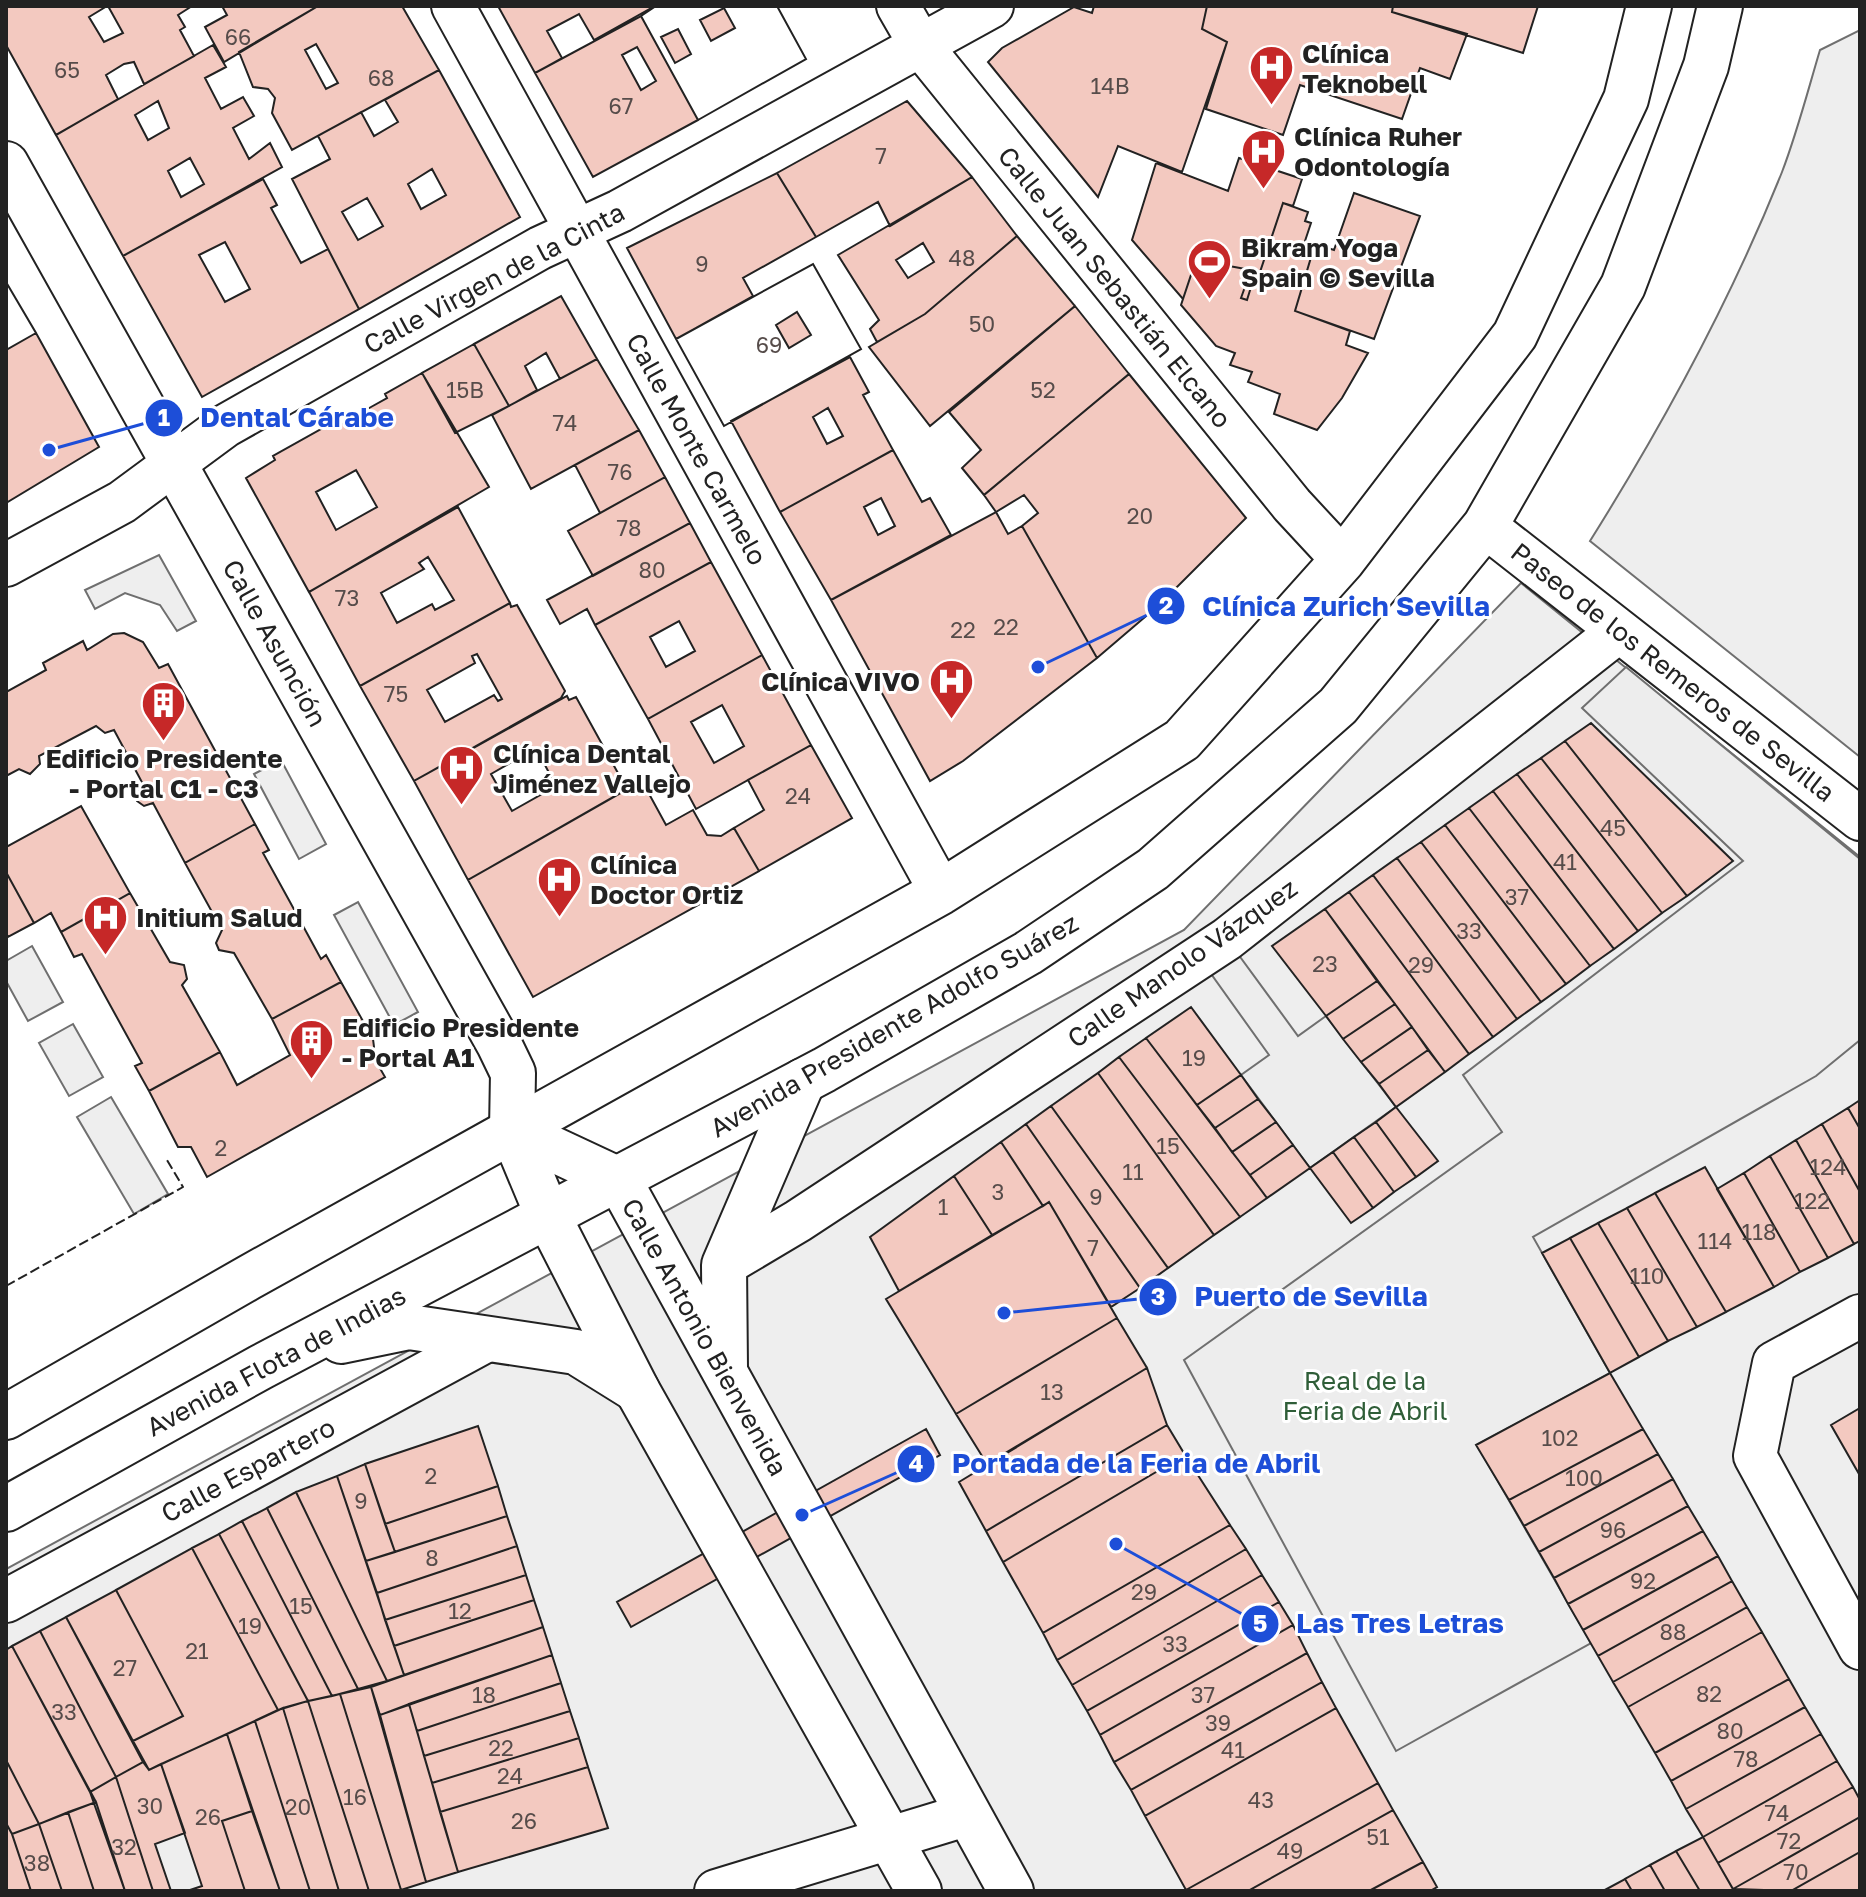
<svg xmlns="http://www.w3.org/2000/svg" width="1866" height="1897" font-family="'Golos Text',sans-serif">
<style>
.green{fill:#eee;stroke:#6f6f6f;stroke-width:2}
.parking{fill:#ededed;stroke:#6f6f6f;stroke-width:2}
.building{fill:#f3c9c0;stroke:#222;stroke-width:2;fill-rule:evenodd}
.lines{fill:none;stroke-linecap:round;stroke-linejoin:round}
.street-casing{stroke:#222;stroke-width:46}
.secondary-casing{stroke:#222;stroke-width:48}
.primary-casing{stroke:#222;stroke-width:48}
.street{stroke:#fff;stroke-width:42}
.secondary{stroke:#fff;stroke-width:44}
.primary{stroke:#fff;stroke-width:44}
.fence{stroke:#222;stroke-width:2;stroke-dasharray:10 4;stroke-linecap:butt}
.labels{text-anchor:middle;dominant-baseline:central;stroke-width:6;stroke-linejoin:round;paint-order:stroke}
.number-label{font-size:22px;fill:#564c4a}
.poi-label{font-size:26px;font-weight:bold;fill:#222;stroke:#fff;text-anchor:start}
.street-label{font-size:26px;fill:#222;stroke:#fff}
.park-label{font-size:26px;fill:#2f5e38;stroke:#fff}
.leader{fill:none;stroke:#1d4ed8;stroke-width:3}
.callout-dot{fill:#1d4ed8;stroke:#fff;stroke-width:3}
.mark-label{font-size:24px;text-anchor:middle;font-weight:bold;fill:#fff}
.callout-label{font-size:28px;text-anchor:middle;font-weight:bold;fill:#1d4ed8;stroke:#fff;stroke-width:6;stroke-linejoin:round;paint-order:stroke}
</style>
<rect width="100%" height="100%" fill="#fff"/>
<!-- green -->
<path class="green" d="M1860,30V757L1590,541C1664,423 1730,302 1782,172C1797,133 1808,90 1820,50Z
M159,555L196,621L177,631L160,605L125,593L95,609L85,590Z
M1521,583L1860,857V1891H6V1569L1184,930Z
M281,760L326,844L299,859L254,774Z
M358,902L418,1012L394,1025L334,915Z
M32,946L63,1002L28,1021L6,981V961Z
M73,1024L103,1077L69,1096L39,1043Z
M111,1097L168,1194L134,1214L77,1117Z"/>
<!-- parking -->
<path class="parking" d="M1626,667L1860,859V1040L1816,1076L1533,1237L1610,1373L1477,1445L1591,1643L1396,1751L1184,1360L1502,1132L1463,1075L1743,861L1582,708Z
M1227,939L1298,1036L1326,1016L1396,1107L1310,1168L1241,1075L1269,1055L1199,957Z"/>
<!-- building -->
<path class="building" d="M6,6H107L89,17L104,42L123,33L108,6H192L178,15L185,27L180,30L194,56L144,84L134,62L124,64L106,75L118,99L56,135L6,45Z
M222,6H318L224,62L205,27L227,15Z
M318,6H402L439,70L292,150L272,113L275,98L268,89L253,87L239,52ZM316,44L338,83L326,89L305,50Z
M498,6H653V7L594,40L579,14L547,31L562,58L535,73Z
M777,6L806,59L698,120L641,16L656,6ZM724,8L735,28L711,41L700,20ZM678,29L691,54L675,63L661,37Z
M777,6L806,59L698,120L641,16L656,6Z
M1094,6H1207L1202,29L1227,42L1182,172L1118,146L1098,197L988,62L1002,48L1074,7L1092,13Z
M1207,6H1393L1392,12L1467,34L1450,79L1420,68L1402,119L1300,85L1283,135L1206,109L1227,42L1202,29Z
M1393,6H1538L1523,53L1392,12Z
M641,16L698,120L593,177L535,73ZM637,47L656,81L641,90L622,55Z
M213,45L226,67L205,78L221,109L243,97L254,116L233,128L249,159L270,143L282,167L123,256L56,135ZM158,101L169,128L148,140L135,115ZM190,158L204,184L181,197L168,171Z
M439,70L520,217L359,309L292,179L330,159L318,136L361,112L374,136L398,122L385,100ZM432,169L446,195L421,209L408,184ZM367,198L383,226L358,240L342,212Z
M907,101L972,177L890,226L878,202L816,237L777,173Z
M1239,158L1302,179L1293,206L1283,203L1260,272L1256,271L1247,300L1241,298L1251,270L1196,260L1183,299L1132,240L1156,163L1228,191Z
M777,173L816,237L743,278L753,296L676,339L627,248Z
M972,177L1017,236L925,314L877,342L870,329L879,320L838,255ZM923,243L934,262L908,278L896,260Z
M263,179L277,205L271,208L301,263L328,249L359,309L202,397L123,256ZM225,242L250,289L225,302L199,255Z
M1354,193L1420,216L1374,339L1295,311L1315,244L1334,250Z
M1283,203L1308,212L1305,221L1311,223L1305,241L1315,244L1295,311L1350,331L1346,345L1368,353L1342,398L1317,430L1274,414L1280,394L1248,382L1252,372L1230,365L1235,353L1216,346L1181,305L1196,260L1251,270L1241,298L1247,300L1256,271L1260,272Z
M1017,236L1075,306L930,426L869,347L925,314Z
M813,264L861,349L724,426L676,339ZM797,312L811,335L789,348L776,325Z
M813,264L861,349L724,426L676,339Z
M6,282L36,333L6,350Z
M6,282L36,333L6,350Z
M561,296L597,359L560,379L546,353L525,366L537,390L509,406L474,344Z
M1075,306L1129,374L984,495L962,468L981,450L949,412Z
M36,333L99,447L6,503V350Z
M474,344L509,406L455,433L422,373Z
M850,357L869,392L863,395L893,450L780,512L731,421ZM828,408L843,436L827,444L813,417Z
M597,359L639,430L531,489L492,415Z
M422,373L489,487L309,592L246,478L275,460L273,456L332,423L334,428L371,407L387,398L385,394ZM356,470L377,507L336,530L316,492Z
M1129,374L1246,518L1159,605L1097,658L1022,526L1038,513L1024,495L996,512L984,495Z
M639,430L665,477L600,513L575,465Z
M893,450L922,502L930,498L951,535L831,600L780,512ZM881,498L895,526L878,535L864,507Z
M665,477L690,523L593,576L568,531Z
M458,507L510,603L360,686L309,592ZM428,557L454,600L435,610L432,604L397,623L381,593L424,569L419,563Z
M996,512L1008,534L1022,526L1097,658L963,761L930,781L831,600Z
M690,523L711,562L595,625L587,609L560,624L547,600Z
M711,562L762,655L648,719L595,625ZM679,621L695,651L666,667L650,637Z
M510,603L511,607L517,605L565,691L561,698L414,781L360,686ZM477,654L502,699L498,701L494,695L445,722L427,690L475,663L472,656Z
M124,633L143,642L159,668L168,664L255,824L185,863L153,803L144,806L137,801L136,793L144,786L114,730L105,733L96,726L39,756L40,764L30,774L19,769L6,776V692L46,670L43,663L83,641L87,650L113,634Z
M762,655L811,745L696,809L648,719ZM722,705L744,746L714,763L691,722Z
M567,696L569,700L576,697L624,784L618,788L620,793L468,880L414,781ZM536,748L556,786L512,811L491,774Z
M1591,723L1733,861L1687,896L1565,741Z
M1565,741L1687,896L1662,913L1541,758Z
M811,745L852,818L759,871L734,828L764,810L748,780Z
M1541,758L1662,913L1638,931L1517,774Z
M1517,774L1638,931L1614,949L1493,791Z
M642,781L666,825L693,810L707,835L721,836L734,828L759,871L533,997L468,880Z
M1493,791L1614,949L1590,966L1469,808Z
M81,806L130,893L61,932L51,913L34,923L6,872V847Z
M1469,808L1590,966L1566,984L1445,825Z
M255,824L269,850L263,853L290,902L321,959L326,955L341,982L272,1019L234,953L219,950L216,943L222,930L185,863Z
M1445,825L1566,984L1541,1002L1421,842Z
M1421,842L1541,1002L1517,1019L1397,858Z
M1397,858L1517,1019L1493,1037L1373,875Z
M6,872L34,923L8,937L6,933Z
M1373,875L1493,1037L1469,1054L1349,892Z
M1349,892L1469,1054L1445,1072L1325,909Z
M130,893L170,962L184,965L187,979L182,985L220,1052L149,1091L135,1066L142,1063L82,954L74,957L61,932Z
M1325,909L1377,981L1326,1016L1272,946Z
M1377,981L1395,1004L1343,1039L1326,1016Z
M341,982L373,1039L374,1047L370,1051L385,1077L207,1177L191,1147H178L149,1091L220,1052L237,1085L290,1055L272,1019Z
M1395,1004L1412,1027L1361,1062L1343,1039Z
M1191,1007L1241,1075L1197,1105L1146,1038Z
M1412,1027L1428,1050L1379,1084L1361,1062Z
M1146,1038L1267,1198L1240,1217L1119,1057Z
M1428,1050L1445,1072L1396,1107L1379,1084Z
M1119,1057L1240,1217L1214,1235L1098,1073Z
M1098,1073L1214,1235L1168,1268L1051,1106Z
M1241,1075L1258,1099L1215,1128L1197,1105Z
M1258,1099L1276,1122L1232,1152L1215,1128Z
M1860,1100V1129L1848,1108Z
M1051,1106L1168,1268L1140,1288L1026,1124Z
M1396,1107L1438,1161L1416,1177L1376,1122Z
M1848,1108L1860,1129V1192L1822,1124Z
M1276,1122L1293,1145L1250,1175L1232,1152Z
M1376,1122L1416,1177L1394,1192L1354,1137Z
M1026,1124L1140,1288L1111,1307L1049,1202L1043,1206L1001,1142Z
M1822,1124L1860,1192V1241L1854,1244L1796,1140Z
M1354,1137L1394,1192L1373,1208L1333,1152Z
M1796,1140L1854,1244L1828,1258L1770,1156Z
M1001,1142L1043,1206L992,1235L954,1176Z
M1293,1145L1310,1168L1267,1198L1250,1175Z
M1333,1152L1373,1208L1351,1223L1310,1168Z
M1770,1156L1828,1258L1800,1272L1744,1173Z
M1705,1167L1774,1287L1726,1312L1655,1193Z
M1744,1173L1800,1272L1774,1287L1717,1189Z
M954,1176L992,1235L899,1291L870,1237Z
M1655,1193L1726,1312L1697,1327L1627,1208Z
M1049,1202L1117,1318L956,1414L886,1299Z
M1627,1208L1697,1327L1668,1341L1598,1223Z
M1598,1223L1668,1341L1639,1357L1570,1238Z
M1570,1238L1639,1357L1610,1373L1542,1253Z
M1117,1318L1147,1368L987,1464L956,1414Z
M1147,1368L1167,1425L986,1531L959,1482Z
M1610,1373L1643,1429L1509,1500L1476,1445Z
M1860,1408V1474H1859L1831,1425Z
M1167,1425L1185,1455L1003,1562L986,1531Z
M478,1426L498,1486L385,1524L365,1464Z
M926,1429L940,1455L631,1627L617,1602Z
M1643,1429L1658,1454L1524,1526L1509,1500Z
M1658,1454L1673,1479L1539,1552L1524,1526Z
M1185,1455L1230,1525L1043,1633L1003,1562Z
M365,1464L395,1552L366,1561L337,1476Z
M337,1476L404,1675L387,1681L296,1492Z
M1673,1479L1688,1506L1554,1578L1539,1552Z
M498,1486L507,1516L395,1552L385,1524Z
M296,1492L387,1681L358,1689L267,1508Z
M1688,1506L1703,1531L1568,1604L1554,1578Z
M267,1508L358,1689L332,1696L242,1521Z
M507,1516L517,1546L377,1593L366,1561Z
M242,1521L332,1696L308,1701L219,1534Z
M1230,1525L1246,1549L1057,1660L1043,1633Z
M1703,1531L1718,1556L1583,1630L1568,1604Z
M219,1534L308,1701L278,1710L192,1548Z
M517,1546L526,1575L385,1620L377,1593Z
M192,1548L278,1710L149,1770L133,1741L183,1716L116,1590Z
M1246,1549L1262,1575L1072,1685L1057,1660Z
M1718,1556L1732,1581L1598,1656L1583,1630Z
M526,1575L534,1600L394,1646L385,1620Z
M1262,1575L1279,1602L1087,1711L1072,1685Z
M1732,1581L1747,1607L1613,1682L1598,1656Z
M116,1590L183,1716L133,1741L66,1617Z
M534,1600L543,1627L404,1675L394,1646Z
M1279,1602L1293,1625L1100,1735L1087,1711Z
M1747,1607L1762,1632L1628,1707L1613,1682Z
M66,1617L143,1762L116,1777L40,1631Z
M1293,1625L1307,1653L1114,1762L1100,1735Z
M543,1627L552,1655L380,1715L371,1687Z
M40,1631L116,1777L90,1792L12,1646Z
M1762,1632L1789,1679L1655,1753L1628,1707Z
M12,1646L96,1802L39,1824L6,1760V1650Z
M1307,1653L1322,1682L1131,1790L1114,1762Z
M552,1655L561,1683L417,1731L409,1704Z
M1789,1679L1805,1707L1671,1781L1655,1753Z
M1322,1682L1336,1708L1145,1816L1131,1790Z
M561,1683L570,1711L424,1756L417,1731Z
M371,1687L426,1882L401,1890L340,1694Z
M340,1694L401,1890L369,1891L308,1701Z
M308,1701L369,1891H339L283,1708Z
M409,1704L458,1872L426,1882L380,1715Z
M1805,1707L1821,1734L1686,1809L1671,1781Z
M283,1708L339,1891H310L255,1721Z
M1336,1708L1378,1783L1186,1890L1145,1816Z
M570,1711L579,1738L432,1783L424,1756Z
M255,1721L310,1891H280L227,1734Z
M227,1734L252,1811L222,1821L245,1891H187L202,1886L161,1764Z
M1821,1734L1837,1761L1703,1837L1686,1809Z
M579,1738L588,1767L440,1812L432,1783Z
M6,1760L39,1824L12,1834L6,1823Z
M1837,1761L1853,1787L1718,1863L1703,1837Z
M143,1762L149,1770L161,1764L185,1833L155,1844L171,1891H153L116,1777Z
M588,1767L608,1828L458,1872L440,1812Z
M116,1777L153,1891H125L90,1792Z
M1378,1783L1393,1810L1248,1891L1186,1890Z
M1853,1787L1860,1800V1817L1733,1889L1718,1863Z
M96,1802L125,1891H94L68,1812Z
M1393,1810L1423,1862L1369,1891H1248Z
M252,1811L280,1891H245L222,1821Z
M68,1812L94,1891H62L39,1824Z
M1860,1817V1852L1791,1891L1733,1889Z
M6,1823L12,1834L31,1891H6Z
M39,1824L62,1891H31L12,1834Z
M1703,1837L1718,1863L1734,1891H1700L1676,1851Z
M1676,1851L1700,1891H1665L1650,1865Z
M1860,1852V1891H1791Z
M1423,1862L1437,1887L1430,1891H1369Z
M1650,1865L1665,1891H1632L1625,1879Z
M1625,1879L1632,1891H1603Z"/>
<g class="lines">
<defs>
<path id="street" d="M453,6L941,892
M898,6L921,46L1292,505L1343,560
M1485,526L1860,819
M6,565L122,502L225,426L540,248L620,211L992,6
M724,1265L798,1221L1227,939L1619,631
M1860,1316L1774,1363L1755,1456L1860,1648
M6,1601L489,1339
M716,1891L969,1814"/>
<path id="secondary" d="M6,164L499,1044L513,1073L512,1130L548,1216L637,1390L919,1891
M512,1130L619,1180L1011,1891
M725,1367L724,1265L803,1081"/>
<path id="primary" d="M341,1341L409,1327L576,1352L637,1390
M6,1417L248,1278L941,892L1182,740L1343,560L1515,335L1626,99L1649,6
M6,1509L261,1367L824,1070L1028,953L1153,869L1338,706L1485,526L1623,286L1706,66L1720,6"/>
</defs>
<!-- street casing -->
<use href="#street" class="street-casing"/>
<!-- secondary casing -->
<use href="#secondary" class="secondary-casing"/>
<!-- primary casing -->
<use href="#primary" class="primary-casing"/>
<!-- street -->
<use href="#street" class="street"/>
<!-- secondary -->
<use href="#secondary" class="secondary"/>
<!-- primary -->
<use href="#primary" class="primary"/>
<!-- fence -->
<path class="fence" d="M6,1286L183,1187L167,1160"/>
</g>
<!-- icons -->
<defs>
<symbol id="hospital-pin" viewBox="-11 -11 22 30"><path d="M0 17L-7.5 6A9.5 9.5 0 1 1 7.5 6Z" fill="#c62828" stroke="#fff"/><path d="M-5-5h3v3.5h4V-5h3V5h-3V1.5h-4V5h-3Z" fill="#fff"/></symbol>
<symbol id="stadium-pin" viewBox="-11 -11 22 30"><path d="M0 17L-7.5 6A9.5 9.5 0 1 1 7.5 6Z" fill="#c62828" stroke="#fff"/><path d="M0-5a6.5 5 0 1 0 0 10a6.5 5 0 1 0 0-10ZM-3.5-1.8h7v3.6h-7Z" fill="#fff"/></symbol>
<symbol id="building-pin" viewBox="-11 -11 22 30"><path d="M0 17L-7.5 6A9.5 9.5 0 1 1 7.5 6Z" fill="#c62828" stroke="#fff"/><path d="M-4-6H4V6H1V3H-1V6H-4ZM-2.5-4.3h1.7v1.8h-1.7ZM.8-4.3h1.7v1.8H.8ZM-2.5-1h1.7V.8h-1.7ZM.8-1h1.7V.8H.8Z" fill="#fff"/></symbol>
</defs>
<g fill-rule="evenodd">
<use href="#hospital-pin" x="1246" y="42" width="51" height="69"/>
<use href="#hospital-pin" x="1238" y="126" width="51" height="69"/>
<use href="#stadium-pin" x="1184" y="236" width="51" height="69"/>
<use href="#hospital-pin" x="926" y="656" width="51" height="69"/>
<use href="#building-pin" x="138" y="678" width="51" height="69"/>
<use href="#hospital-pin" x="436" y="742" width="51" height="69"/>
<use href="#hospital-pin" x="534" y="854" width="51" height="69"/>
<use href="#hospital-pin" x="80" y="892" width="51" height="69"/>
<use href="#building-pin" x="286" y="1016" width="51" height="69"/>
</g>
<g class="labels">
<!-- number labels -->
<g class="number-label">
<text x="238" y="36">66</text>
<text x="67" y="69">65</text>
<text x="381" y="77">68</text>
<text x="1110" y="85">14B</text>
<text x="621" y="105">67</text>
<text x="881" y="155">7</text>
<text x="962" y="257">48</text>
<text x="702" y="263">9</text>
<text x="982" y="323">50</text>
<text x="769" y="344">69</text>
<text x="465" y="389">15B</text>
<text x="1043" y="389">52</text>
<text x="565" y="422">74</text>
<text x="620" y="471">76</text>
<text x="1140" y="515">20</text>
<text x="629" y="527">78</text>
<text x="652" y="569">80</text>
<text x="347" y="597">73</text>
<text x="1006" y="626">22</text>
<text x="963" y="629">22</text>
<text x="396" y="693">75</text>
<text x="798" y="795">24</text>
<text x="1613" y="827">45</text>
<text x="1565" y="861">41</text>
<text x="1517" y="896">37</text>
<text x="1469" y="930">33</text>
<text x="1325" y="963">23</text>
<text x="1421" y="964">29</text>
<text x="1194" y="1057">19</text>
<text x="1168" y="1145">15</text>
<text x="221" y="1147">2</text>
<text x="1828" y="1166">124</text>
<text x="1133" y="1171">11</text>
<text x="998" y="1191">3</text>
<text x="1096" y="1196">9</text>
<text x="1812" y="1200">122</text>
<text x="943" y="1206">1</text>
<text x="1759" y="1231">118</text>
<text x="1715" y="1240">114</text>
<text x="1093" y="1247">7</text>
<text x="1647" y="1275">110</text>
<text x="1052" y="1391">13</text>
<text x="1560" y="1437">102</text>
<text x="431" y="1475">2</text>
<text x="1584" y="1477">100</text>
<text x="361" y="1500">9</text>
<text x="1613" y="1529">96</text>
<text x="432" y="1557">8</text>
<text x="1643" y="1580">92</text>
<text x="1144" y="1591">29</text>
<text x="301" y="1605">15</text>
<text x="460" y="1610">12</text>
<text x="250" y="1625">19</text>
<text x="1673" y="1631">88</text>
<text x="1175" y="1643">33</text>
<text x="197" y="1650">21</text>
<text x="125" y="1667">27</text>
<text x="1709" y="1693">82</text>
<text x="484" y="1694">18</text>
<text x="1203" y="1694">37</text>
<text x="64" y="1711">33</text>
<text x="1218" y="1722">39</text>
<text x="1730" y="1730">80</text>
<text x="501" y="1747">22</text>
<text x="1233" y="1749">41</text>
<text x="1746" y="1758">78</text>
<text x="510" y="1775">24</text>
<text x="355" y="1796">16</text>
<text x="1261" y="1799">43</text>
<text x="150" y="1805">30</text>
<text x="298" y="1806">20</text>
<text x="1777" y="1812">74</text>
<text x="208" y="1816">26</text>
<text x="524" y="1820">26</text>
<text x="1378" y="1836">51</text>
<text x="1789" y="1840">72</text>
<text x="124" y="1846">32</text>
<text x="1290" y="1850">49</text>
<text x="37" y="1862">38</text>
<text x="1796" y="1871">70</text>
</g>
<!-- poi labels -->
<g class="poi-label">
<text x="1302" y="53">Clínica<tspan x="1302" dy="30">Teknobell</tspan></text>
<text x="1294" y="136">Clínica Ruher<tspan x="1294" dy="30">Odontología</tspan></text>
<text x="1241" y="247">Bikram Yoga<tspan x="1241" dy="30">Spain © Sevilla</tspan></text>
<text x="920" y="681" text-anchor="end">Clínica VIVO</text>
<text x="493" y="753">Clínica Dental<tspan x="493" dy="30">Jiménez Vallejo</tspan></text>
<text x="164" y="758" text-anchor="middle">Edificio Presidente<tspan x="164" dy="30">- Portal C1 - C3</tspan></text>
<text x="590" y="864">Clínica<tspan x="590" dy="30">Doctor Ortiz</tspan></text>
<text x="136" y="917">Initium Salud</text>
<text x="342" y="1027">Edificio Presidente<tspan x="342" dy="30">- Portal A1</tspan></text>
</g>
<!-- street labels -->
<g class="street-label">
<text transform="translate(494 278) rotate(-28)">Calle Virgen de la Cinta</text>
<text transform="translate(1115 287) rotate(51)">Calle Juan Sebastián Elcano</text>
<text transform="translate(697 449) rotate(61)">Calle Monte Carmelo</text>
<text transform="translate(275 643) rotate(61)">Calle Asunción</text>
<text transform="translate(1673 672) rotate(38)">Paseo de los Remeros de Sevilla</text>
<text transform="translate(1182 963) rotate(-35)">Calle Manolo Vázquez</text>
<text transform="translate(894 1025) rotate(-30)">Avenida Presidente Adolfo Suárez</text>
<text transform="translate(705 1337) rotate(61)">Calle Antonio Bienvenida</text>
<text transform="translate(276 1361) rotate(-28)">Avenida Flota de Indias</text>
<text transform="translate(248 1470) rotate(-28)">Calle Espartero</text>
</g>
<!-- park labels -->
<g class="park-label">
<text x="1365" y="1380">Real de la<tspan x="1365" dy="30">Feria de Abril</tspan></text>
</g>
</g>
<!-- callouts -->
<path class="leader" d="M49 450L164 418M1038 667L1166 606M1004 1313L1158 1297M802 1515L916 1464M1116 1544L1260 1624"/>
<g class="callout-dot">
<circle cx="49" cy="450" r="8"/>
<circle cx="1038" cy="667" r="8"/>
<circle cx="1004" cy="1313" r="8"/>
<circle cx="802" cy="1515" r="8"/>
<circle cx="1116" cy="1544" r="8"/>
<circle cx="164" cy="418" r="20"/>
<circle cx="1166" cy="606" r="20"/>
<circle cx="1158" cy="1297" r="20"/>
<circle cx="916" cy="1464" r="20"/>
<circle cx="1260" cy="1624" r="20"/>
</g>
<g class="mark-label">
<text x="164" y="426">1</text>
<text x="1166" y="614">2</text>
<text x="1158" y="1305">3</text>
<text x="916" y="1472">4</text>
<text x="1260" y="1632">5</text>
</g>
<g class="callout-label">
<text x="297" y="427">Dental Cárabe</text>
<text x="1346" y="616">Clínica Zurich Sevilla</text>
<text x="1311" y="1306">Puerto de Sevilla</text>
<text x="1136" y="1473">Portada de la Feria de Abril</text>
<text x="1400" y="1633">Las Tres Letras</text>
</g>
<!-- border -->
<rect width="1866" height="1897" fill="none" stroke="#222222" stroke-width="16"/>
</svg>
